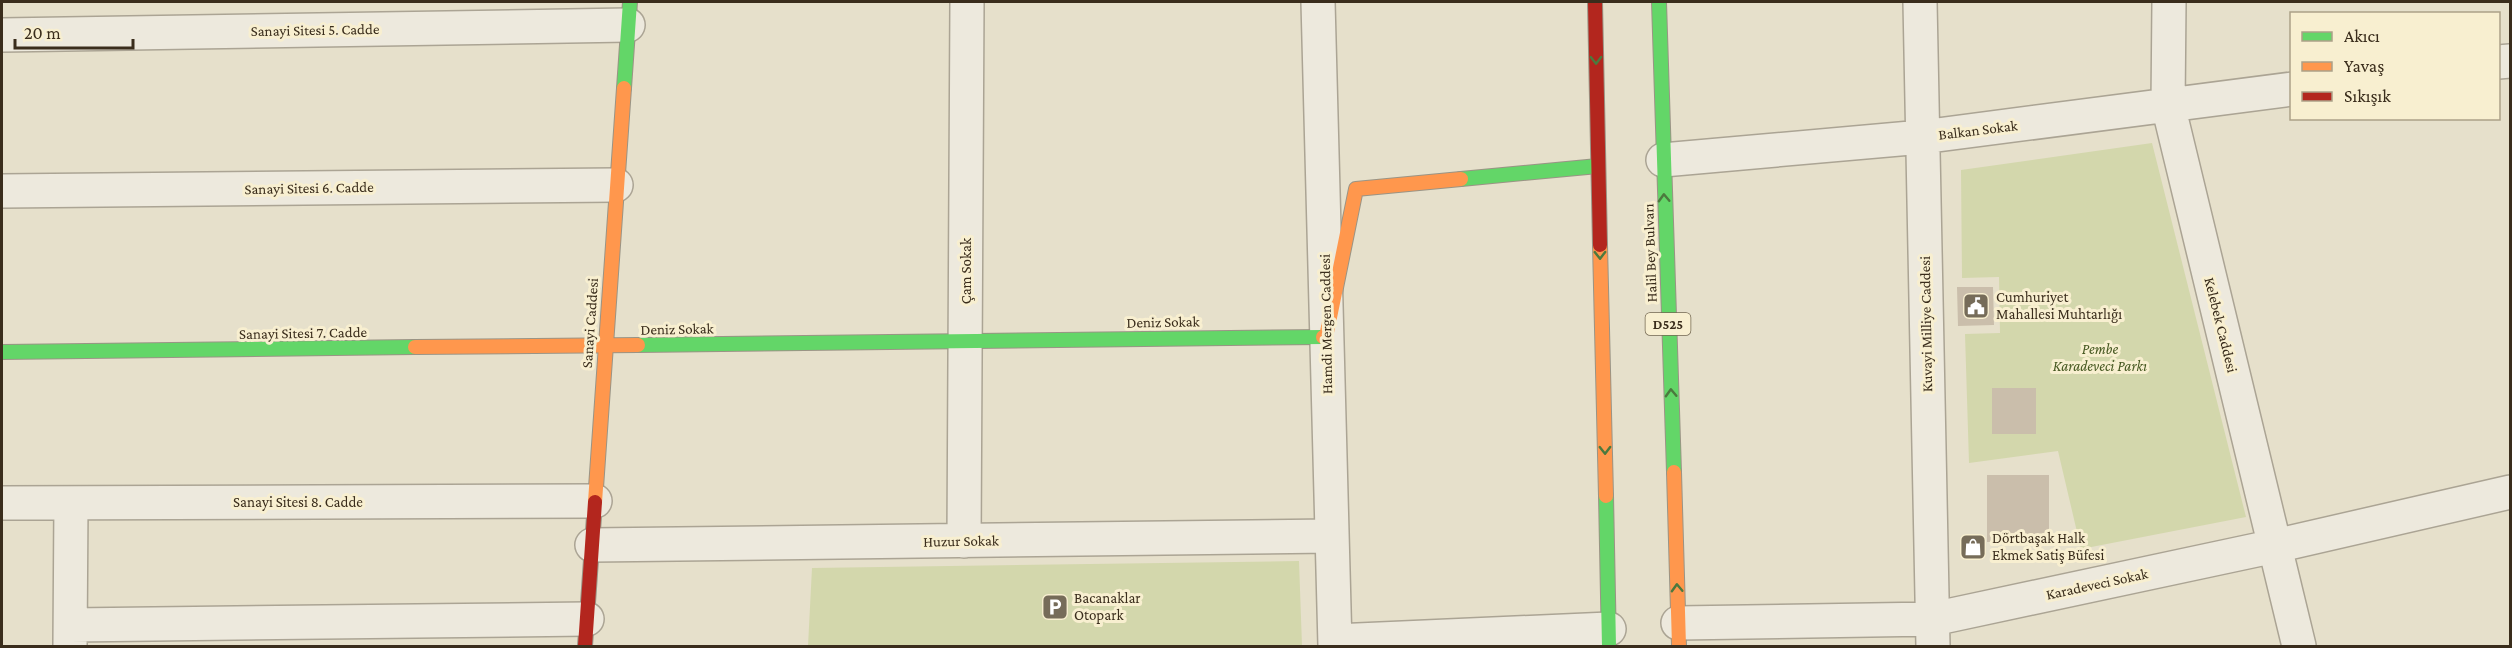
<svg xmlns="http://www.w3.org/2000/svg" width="2512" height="648" font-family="'Crimson Pro',serif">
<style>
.green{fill:#d3d7ac}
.building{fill:#cabeab}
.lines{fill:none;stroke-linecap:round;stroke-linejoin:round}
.street-casing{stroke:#aba494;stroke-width:36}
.fast-casing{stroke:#9a9485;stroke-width:16}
.slow-casing{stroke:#9a9485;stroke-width:16}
.jam-casing{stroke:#9a9485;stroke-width:16}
.street{stroke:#ede9dd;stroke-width:33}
.fast{stroke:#63d668;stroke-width:14}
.slow{stroke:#ff974d;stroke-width:14}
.jam{stroke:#b3261e;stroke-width:14}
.oneway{stroke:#4c793e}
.labels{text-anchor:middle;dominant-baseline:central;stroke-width:6;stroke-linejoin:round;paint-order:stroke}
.shield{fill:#f8efd0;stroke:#736752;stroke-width:1.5}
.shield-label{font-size:14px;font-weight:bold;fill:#3a2d1c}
.street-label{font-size:15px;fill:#3a2d1c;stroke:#f8efd0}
.poi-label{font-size:15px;fill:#3a2d1c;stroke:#f8efd0;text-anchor:start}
.park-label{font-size:15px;font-style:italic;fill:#465821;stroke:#f8efd0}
</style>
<rect width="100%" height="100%" fill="#e6e0cb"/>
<!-- green -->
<path class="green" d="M2152,143L2246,517L2081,549L2058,451L1969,463L1965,334L2000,333L1999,277L1962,278L1961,170Z
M1299,561L1302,646H808L812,568Z"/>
<!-- building -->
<path class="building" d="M1957,287H1993L1994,325L1958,326Z
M1992,388H2036V434H1992Z
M1987,475H2049V542H1987Z
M1969,543H1978V551H1969Z"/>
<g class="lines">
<defs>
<path id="street" d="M1318,2L1335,646
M1920,2L1933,646
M2169,2L2168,105L2299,646
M2,35L628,25
M2498,62L2510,61
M1663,160L1922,137L2292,89
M2,191L616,185
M2,503L595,501
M964,541L967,2
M592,545L1331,536
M1678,623L1933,619L2275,546L2510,492
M71,625L587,619
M1335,641L1609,629
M70,646L71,503"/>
<path id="fast" d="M1659,2L1674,472
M624,88L630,2
M1461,179L1598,166
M638,345L1323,337
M2,352L415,347
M1606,496L1609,646"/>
<path id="slow" d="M1600,245L1606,496
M1323,337H1326L1356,189L1461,179
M415,347L638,345
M1674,472L1679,646
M595,502L624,88"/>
<path id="jam" d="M1595,2L1600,245
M585,646L595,502"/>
</defs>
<!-- street casing -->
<use href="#street" class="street-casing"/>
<!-- fast casing -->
<use href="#fast" class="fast-casing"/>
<!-- slow casing -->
<use href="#slow" class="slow-casing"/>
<!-- jam casing -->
<use href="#jam" class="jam-casing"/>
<!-- street -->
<use href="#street" class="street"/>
<!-- fast -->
<use href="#fast" class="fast"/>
<!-- slow -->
<use href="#slow" class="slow"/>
<!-- jam -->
<use href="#jam" class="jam"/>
</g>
<!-- one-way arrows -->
<defs><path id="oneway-chevron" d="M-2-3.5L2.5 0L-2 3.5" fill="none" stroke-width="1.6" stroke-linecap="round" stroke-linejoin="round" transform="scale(1.5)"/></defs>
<g class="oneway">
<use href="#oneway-chevron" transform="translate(1596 60) rotate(89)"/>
<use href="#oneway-chevron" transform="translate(1664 198) rotate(-92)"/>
<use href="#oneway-chevron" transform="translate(1600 255) rotate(89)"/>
<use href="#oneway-chevron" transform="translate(1671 393) rotate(-92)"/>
<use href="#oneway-chevron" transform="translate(1605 450) rotate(89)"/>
<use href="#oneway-chevron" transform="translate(1677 588) rotate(-92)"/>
</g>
<!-- icons -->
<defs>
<symbol id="civic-square" viewBox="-11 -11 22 22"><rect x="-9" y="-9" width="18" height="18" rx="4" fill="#766c59" stroke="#f8efd0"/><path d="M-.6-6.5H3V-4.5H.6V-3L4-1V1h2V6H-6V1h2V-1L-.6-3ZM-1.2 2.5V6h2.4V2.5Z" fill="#fff"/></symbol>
<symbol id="shop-square" viewBox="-11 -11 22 22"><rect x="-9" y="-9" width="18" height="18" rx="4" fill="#766c59" stroke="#f8efd0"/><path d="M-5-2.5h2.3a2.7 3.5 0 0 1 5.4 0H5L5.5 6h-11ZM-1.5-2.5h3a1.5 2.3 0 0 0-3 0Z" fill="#fff"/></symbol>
<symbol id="parking-square" viewBox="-11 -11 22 22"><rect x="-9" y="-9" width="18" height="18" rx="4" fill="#766c59" stroke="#f8efd0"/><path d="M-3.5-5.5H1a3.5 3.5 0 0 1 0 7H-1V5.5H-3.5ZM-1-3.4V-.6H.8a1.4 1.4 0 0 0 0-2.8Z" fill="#fff"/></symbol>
</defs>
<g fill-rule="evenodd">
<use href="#civic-square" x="1961" y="291" width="30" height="30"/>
<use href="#shop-square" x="1958" y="532" width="30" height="30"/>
<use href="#parking-square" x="1040" y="592" width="30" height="30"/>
</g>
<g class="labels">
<!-- shield labels -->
<rect class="shield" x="1645.5" y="313" width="45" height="22" rx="4.5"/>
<g class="shield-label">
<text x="1668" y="324">D525</text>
</g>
<!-- street labels -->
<g class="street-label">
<text transform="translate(315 30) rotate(-1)">Sanayi Sitesi 5. Cadde</text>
<text transform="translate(1978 130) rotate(-7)">Balkan Sokak</text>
<text transform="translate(309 188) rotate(-1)">Sanayi Sitesi 6. Cadde</text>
<text transform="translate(1650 253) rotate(-92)">Halil Bey Bulvarı</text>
<text transform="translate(966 271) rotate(-90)">Çam Sokak</text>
<text transform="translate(1163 322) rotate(-1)">Deniz Sokak</text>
<text transform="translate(590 323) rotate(-86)">Sanayi Caddesi</text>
<text transform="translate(1326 324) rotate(-91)">Hamdi Mergen Caddesi</text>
<text transform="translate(1926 324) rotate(-91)">Kuvayi Milliye Caddesi</text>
<text transform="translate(2221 325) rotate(76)">Kelebek Caddesi</text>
<text transform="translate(677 329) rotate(-1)">Deniz Sokak</text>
<text transform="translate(303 333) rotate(-1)">Sanayi Sitesi 7. Cadde</text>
<text x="298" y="502">Sanayi Sitesi 8. Cadde</text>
<text transform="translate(961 541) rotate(-1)">Huzur Sokak</text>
<text transform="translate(2097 584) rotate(-12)">Karadeveci Sokak</text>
</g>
<!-- poi labels -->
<g class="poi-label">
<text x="1996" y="297">Cumhuriyet<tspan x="1996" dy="17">Mahallesi Muhtarlığı</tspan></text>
<text x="1992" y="538">Dörtbaşak Halk<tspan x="1992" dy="17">Ekmek Satiş Büfesi</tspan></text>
<text x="1074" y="598">Bacanaklar<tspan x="1074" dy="17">Otopark</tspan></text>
</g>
<!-- park labels -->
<g class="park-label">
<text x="2100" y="349">Pembe<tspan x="2100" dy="17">Karadeveci Parkı</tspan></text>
</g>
</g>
<!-- border -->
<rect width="2512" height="648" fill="none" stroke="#3a2d1c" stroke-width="6"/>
<!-- legend -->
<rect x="2290" y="12" width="210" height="108" fill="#f8efd0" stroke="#aca188" stroke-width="1.5"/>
<rect x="2302" y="32" width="30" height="9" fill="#63d668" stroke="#aca188" stroke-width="1.5"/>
<text x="2344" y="42" font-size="18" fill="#3a2d1c">Akıcı</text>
<rect x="2302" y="62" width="30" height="9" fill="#ff974d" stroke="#aca188" stroke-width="1.5"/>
<text x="2344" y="72" font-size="18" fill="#3a2d1c">Yavaş</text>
<rect x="2302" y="92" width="30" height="9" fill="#b3261e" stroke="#aca188" stroke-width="1.5"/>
<text x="2344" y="102" font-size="18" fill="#3a2d1c">Sıkışık</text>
<!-- scale -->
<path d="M15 39v9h118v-9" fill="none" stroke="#3a2d1c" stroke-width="3"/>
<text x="24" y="39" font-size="18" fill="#3a2d1c" stroke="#f8efd0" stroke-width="4.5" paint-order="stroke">20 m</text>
</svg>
